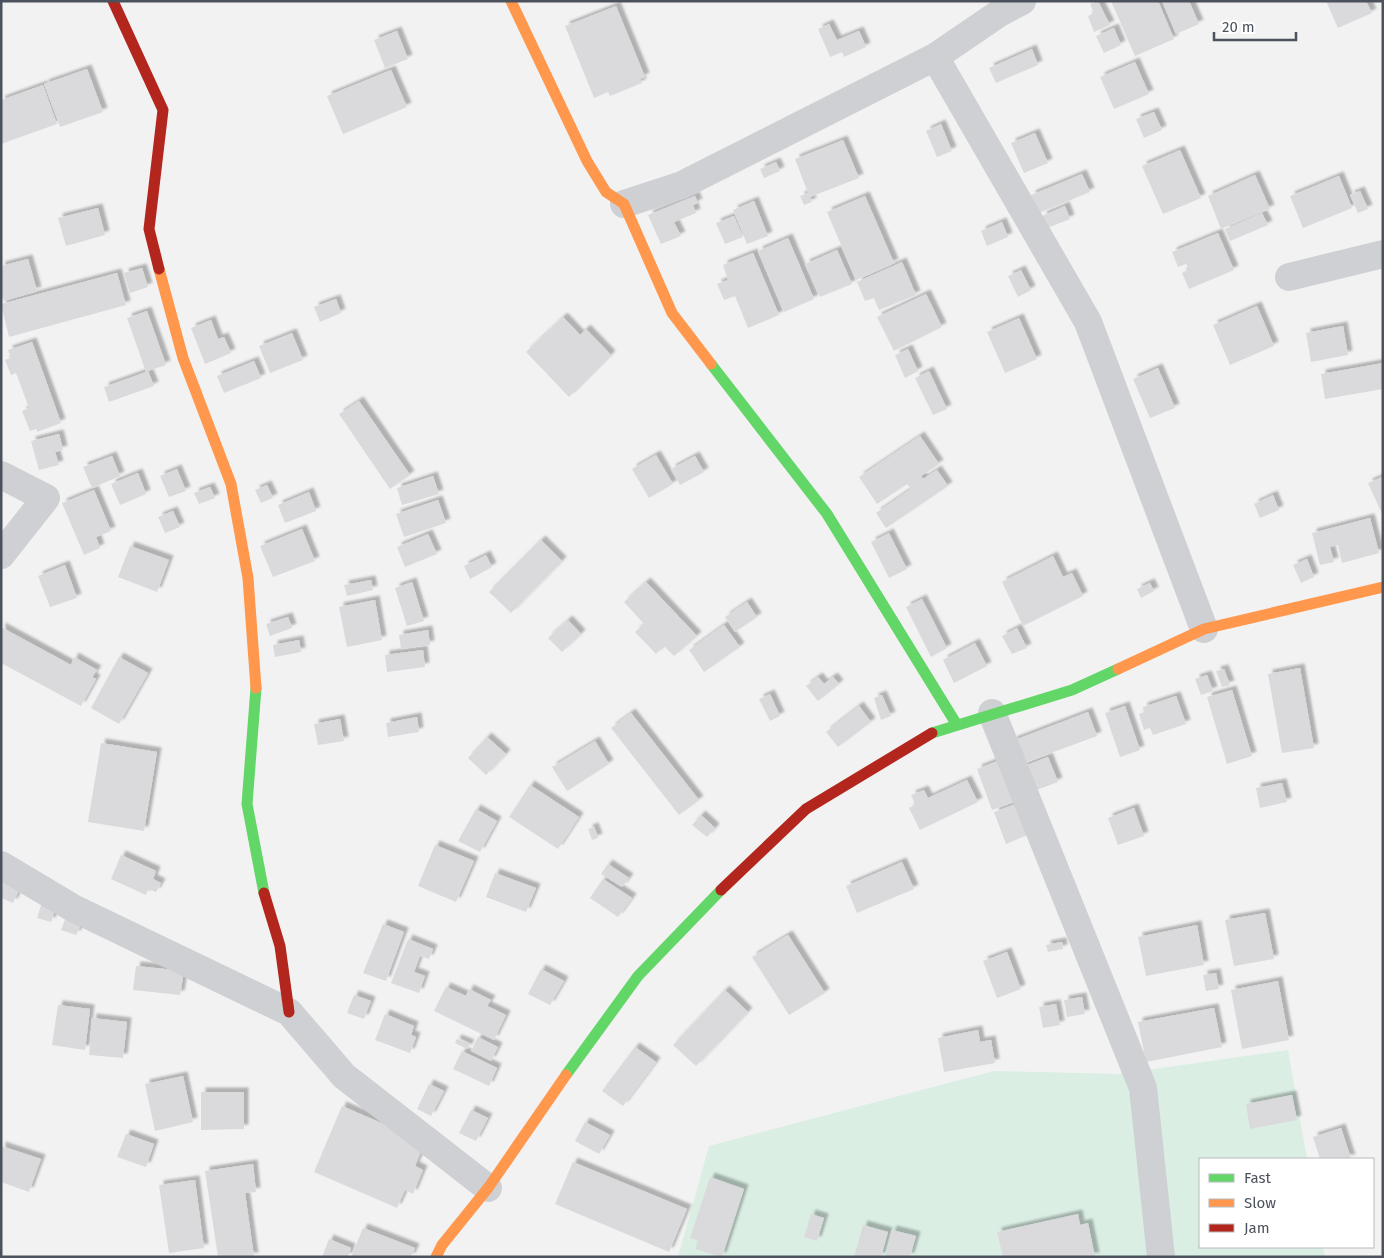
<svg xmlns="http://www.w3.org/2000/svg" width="1384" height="1258" font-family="'Fira Sans',sans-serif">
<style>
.green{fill:#daeee4}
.building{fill:#dadadc;filter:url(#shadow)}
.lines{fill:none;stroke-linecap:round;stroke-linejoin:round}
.street{stroke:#ced0d3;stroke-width:28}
.fast{stroke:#63d668;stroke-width:11}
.slow{stroke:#ff974d;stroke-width:11}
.jam{stroke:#b3261e;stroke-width:11}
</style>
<defs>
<filter id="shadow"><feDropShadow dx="4.5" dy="-4.5" stdDeviation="1" flood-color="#0004"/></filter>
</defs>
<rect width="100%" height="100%" fill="#f2f2f2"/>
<!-- green -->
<path class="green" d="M1288,1050L1307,1159H1200V1247H1323L1325,1257H678L709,1146L994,1071L1119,1074Z"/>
<!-- building -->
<path class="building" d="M1098,1L1110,25L1094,32L1088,16L1094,13L1090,4Z
M1111,1H1158L1174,39L1135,56Z
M1162,1H1189L1199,24L1176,34Z
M1326,1H1366L1372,13L1338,28Z
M616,6L645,77L640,79L642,83L610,96L608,92L594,98L565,26Z
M829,24L837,40L859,31L866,47L844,57L842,52L830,57L818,29Z
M1114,28L1121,45L1104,53L1096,36Z
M397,31L408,59L385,68L374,40Z
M1032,49L1038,65L996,83L989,68Z
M1135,62L1149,94L1114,109L1100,77Z
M87,69L103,112L60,127L44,84Z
M391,70L407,107L343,134L327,96Z
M43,85L57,124L1,144V100Z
M1154,112L1162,130L1144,138L1136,119Z
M941,124L952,151L937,157L926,131Z
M1035,133L1048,163L1024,173L1011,143Z
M843,140L859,178L810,197L812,202L804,205L800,196L808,193L795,159Z
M1180,150L1201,198L1163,214L1142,166Z
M776,162L780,171L764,178L760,169Z
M1082,174L1090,192L1039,213L1031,195Z
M1255,175L1270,209L1221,229L1208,196Z
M1339,176L1352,208L1303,228L1290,196Z
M1360,191L1368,209L1358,213L1350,195Z
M695,196L698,203L693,205L696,213L674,222L681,236L661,244L648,215Z
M865,196L894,263L856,280L827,212Z
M754,201L768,236L747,244L733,210Z
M1065,206L1070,219L1047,228L1042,216Z
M98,208L105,235L66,246L58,218Z
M1262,213L1268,225L1230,241L1225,229Z
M734,216L743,237L725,244L716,223Z
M1002,222L1008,237L987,246L981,231Z
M1218,233L1234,270L1189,289L1182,273L1189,269L1186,264L1178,267L1172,252Z
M788,238L814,299L784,312L758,251Z
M837,250L852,284L820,297L805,264Z
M753,253L779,315L748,328L735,296L724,300L717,284L728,280L723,265Z
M28,259L37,291L4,301L1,293V266Z
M902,262L916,295L879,310L874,298L865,301L857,282Z
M142,268L148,287L130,293L124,273Z
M1021,270L1031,290L1018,297L1008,276Z
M117,273L126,305L9,337L1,304Z
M926,294L942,327L894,351L877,317Z
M336,299L341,313L320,322L314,307Z
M1257,306L1274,346L1230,365L1213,325Z
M147,311L166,365L148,371L154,386L109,402L104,387L146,372L127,318Z
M563,317L580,335L586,329L611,355L569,397L526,352Z
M1019,318L1037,359L1005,373L987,332Z
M211,320L218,339L224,337L231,353L205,364L191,328Z
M1343,326L1348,355L1311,362L1306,333Z
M292,333L303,360L270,373L259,346Z
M32,342L61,423L37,432V429L30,431L22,411L29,408L16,373L11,375L5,360L11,358L8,350Z
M908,349L918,371L905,378L895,355Z
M254,361L261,378L224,393L217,376Z
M1383,363V389L1325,399L1321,374Z
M1158,368L1175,408L1150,418L1133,379Z
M929,371L947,409L933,415L915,378Z
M359,401L410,475L390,489L339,414Z
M59,434L63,450L55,452L59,465L39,470L31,441Z
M920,436L939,464L921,476L923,479L937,470L948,486L886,528L876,513L911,489L907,484L877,504L859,477Z
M656,455L673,484L649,498L632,469Z
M112,456L120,476L92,488L83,467Z
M695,456L704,472L680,485L671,469Z
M177,469L186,491L169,497L160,476Z
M138,473L146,494L120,505L111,484Z
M433,476L439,494L402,505L397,488Z
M1382,477L1383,479V516L1368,483Z
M267,485L273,498L261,503L255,490Z
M210,487L215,498L199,504L194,493Z
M94,490L111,531L96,537L100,548L84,555L62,503Z
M309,492L316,511L285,523L278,505Z
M1273,495L1279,510L1260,518L1254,504Z
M438,500L446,523L404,537L396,514Z
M173,511L180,527L165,533L158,517Z
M1370,518L1379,553L1342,563L1338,545L1330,547L1334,562L1320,565L1312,533Z
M302,529L315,561L273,577L260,546Z
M889,533L907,569L889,578L871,542Z
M428,534L437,554L405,567L397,547Z
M541,540L562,561L511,613L489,592Z
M130,546L169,560L157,592L118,577Z
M486,555L492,567L470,579L464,566Z
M1053,556L1063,577L1072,573L1083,596L1023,626L1002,582Z
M1307,559L1314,577L1301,583L1293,565Z
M65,565L77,598L50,607L38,576Z
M371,580L373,590L347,596L344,585Z
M412,582L424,621L407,626L395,588Z
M646,582L697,636L674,656L664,646L656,654L635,632L644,624L624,602Z
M1150,583L1154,591L1141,598L1137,589Z
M922,599L947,648L931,657L906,607Z
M375,600L382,640L347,647L339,607Z
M747,602L757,617L735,632L725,617Z
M288,617L292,628L270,636L266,624Z
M568,620L581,634L562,652L548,638Z
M724,625L740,647L704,672L689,650Z
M1,627L71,665L74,657L97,670L92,677L96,679L81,706L1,663Z
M1017,628L1027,648L1012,654L1002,636Z
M428,630L430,645L401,649L399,635Z
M299,640L301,652L275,657L273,645Z
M975,643L987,666L954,683L943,660Z
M423,650L425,667L387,672L385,655Z
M119,657L148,673L119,724L91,708Z
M1300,668L1314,748L1282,753L1268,674Z
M1224,669L1230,685L1222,687L1216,671Z
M1207,675L1213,691L1201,695L1195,679Z
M818,677L824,684L833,677L839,684L818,701L806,686Z
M1232,690L1252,756L1227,764L1207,697Z
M770,694L780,716L770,721L759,699Z
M882,695L891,716L881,720L874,698Z
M1176,696L1186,724L1153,735L1150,728L1144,730L1139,714L1144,712L1143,707Z
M859,706L871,722L838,747L826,732Z
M1125,706L1140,750L1120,757L1105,713Z
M1088,712L1097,736L1021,764L1012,741Z
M631,713L699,800L679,815L611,728Z
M417,717L419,732L388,737L386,723Z
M340,719L344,741L318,745L314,724Z
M487,737L506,754L486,775L468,758Z
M595,741L609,764L567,791L552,767Z
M101,743L157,752L144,831L88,822Z
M1048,757L1058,782L1031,792L1022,767Z
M1000,760L1016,801L992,810L977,769Z
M967,780L978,802L920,830L909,808L922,801L915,804L911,795L924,790L928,798Z
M1282,783L1287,802L1260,808L1256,788Z
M530,785L579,817L558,849L509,817Z
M1018,803L1030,834L1006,844L994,812Z
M1134,808L1144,836L1118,845L1108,818Z
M476,809L497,821L480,852L458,841Z
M701,815L715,828L707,837L692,825Z
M594,827L598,838L592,840L588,829Z
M435,845L474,861L456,902L418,886Z
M121,855L156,871L153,879L161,883L156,892L148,889L146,895L111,879Z
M902,862L914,889L857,913L846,886Z
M608,864L629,878L622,887L601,874Z
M495,873L536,888L526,912L486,897Z
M603,879L632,898L618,917L590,898Z
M1,880L20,888L13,903L1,898Z
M43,899L57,903L51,922L37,918Z
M68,912L84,918L76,935L61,930Z
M1265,913L1274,959L1234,966L1225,920Z
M383,924L404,932L386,981L363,973Z
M1197,925L1204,965L1146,976L1138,937Z
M788,935L825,993L789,1015L752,957Z
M408,939L433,949L429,959L420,956L414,972L425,976L419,993L391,983Z
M1062,942L1063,949L1048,952L1046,945Z
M1007,952L1021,989L997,998L983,961Z
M136,966L184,971L180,995L133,990Z
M541,969L564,981L550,1005L528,994Z
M1216,973L1219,989L1206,991L1203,975Z
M1278,981L1289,1040L1242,1049L1231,990Z
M446,987L466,996L469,989L491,1000L487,1006L506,1015L494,1040L434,1011Z
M725,990L748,1012L696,1066L673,1045Z
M354,995L371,1001L364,1019L347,1013Z
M1082,997L1085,1014L1067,1017L1064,1000Z
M1056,1004L1060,1025L1043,1028L1039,1007Z
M58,1005L90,1009L85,1050L52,1045Z
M1214,1008L1222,1047L1146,1062L1138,1022Z
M385,1014L414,1026L411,1035L416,1037L410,1053L375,1040Z
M92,1018L127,1022L123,1058L89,1055Z
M978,1030L980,1042L991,1040L995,1063L944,1072L938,1038Z
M478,1037L498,1047L491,1061L471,1051Z
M457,1039L470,1044L467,1049L455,1043Z
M635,1047L656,1062L623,1106L602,1091Z
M462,1051L497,1068L489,1086L453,1069Z
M183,1076L193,1122L155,1131L145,1084Z
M429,1084L444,1091L431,1116L417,1109Z
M201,1092H244V1129L201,1130Z
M1292,1095L1297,1120L1250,1129L1246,1104Z
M342,1106L425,1142L415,1166L423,1170L413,1194L405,1190L397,1208L314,1172Z
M471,1110L488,1118L476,1141L459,1133Z
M585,1122L610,1135L599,1154L575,1141Z
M1341,1128L1351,1159H1320L1313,1137Z
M126,1134L154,1144L146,1167L117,1157Z
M1,1146L41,1159L29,1192L1,1182Z
M573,1162L687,1209L669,1252L555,1204Z
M253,1164L256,1192L245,1193L254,1257H218L205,1171Z
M710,1177L744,1189L722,1257L695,1249L698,1241L690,1238Z
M195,1180L204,1248L169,1253L159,1185Z
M811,1214L824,1218L817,1241L804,1237Z
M1078,1214L1080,1225L1088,1223L1095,1257H1003L997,1232Z
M863,1225L888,1232L881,1257H854Z
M363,1228L415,1248L411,1257H351Z
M892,1230L916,1236L910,1257H885Z
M329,1239L351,1248L348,1257H322Z"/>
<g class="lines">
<!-- street -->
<path class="street" d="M935,57L1088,322L1204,629
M624,204L682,185L935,57L1001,12L1022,1
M1289,277L1383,254
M1,475L46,498L1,555
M992,713L1143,1088L1161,1257
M1,865L73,908L289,1012L344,1076L488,1188"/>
<!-- fast -->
<path class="fast" d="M711,364L827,514L957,725
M256,688L247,804L264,893
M932,733L1072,690L1118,669
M566,1075L638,976L721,890"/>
<!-- slow -->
<path class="slow" d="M511,1L587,161L606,192L624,204L672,313L711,364
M159,269L183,358L231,484L248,578L256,688
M1118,669L1204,629L1383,587
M436,1257L442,1245L488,1188L566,1075"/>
<!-- jam -->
<path class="jam" d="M113,1L163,110L149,229L159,269
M721,890L806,809L932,733
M264,893L280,946L289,1012"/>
</g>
<!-- border -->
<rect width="1384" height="1258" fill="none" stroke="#4b525d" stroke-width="5"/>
<!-- legend -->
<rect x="1199" y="1158" width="175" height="90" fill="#ffffff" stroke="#b7babe"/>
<rect x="1209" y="1174" width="25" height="8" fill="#63d668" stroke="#b7babe"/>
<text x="1244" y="1183" font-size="15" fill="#4b525d">Fast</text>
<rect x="1209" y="1199" width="25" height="8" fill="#ff974d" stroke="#b7babe"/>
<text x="1244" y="1208" font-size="15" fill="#4b525d">Slow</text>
<rect x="1209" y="1224" width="25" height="8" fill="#b3261e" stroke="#b7babe"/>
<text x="1244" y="1233" font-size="15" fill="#4b525d">Jam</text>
<!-- scale -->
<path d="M1214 32v8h82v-8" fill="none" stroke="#4b525d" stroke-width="2.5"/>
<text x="1222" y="32" font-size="15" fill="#4b525d" stroke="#ffffff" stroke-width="4" paint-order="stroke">20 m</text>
</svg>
